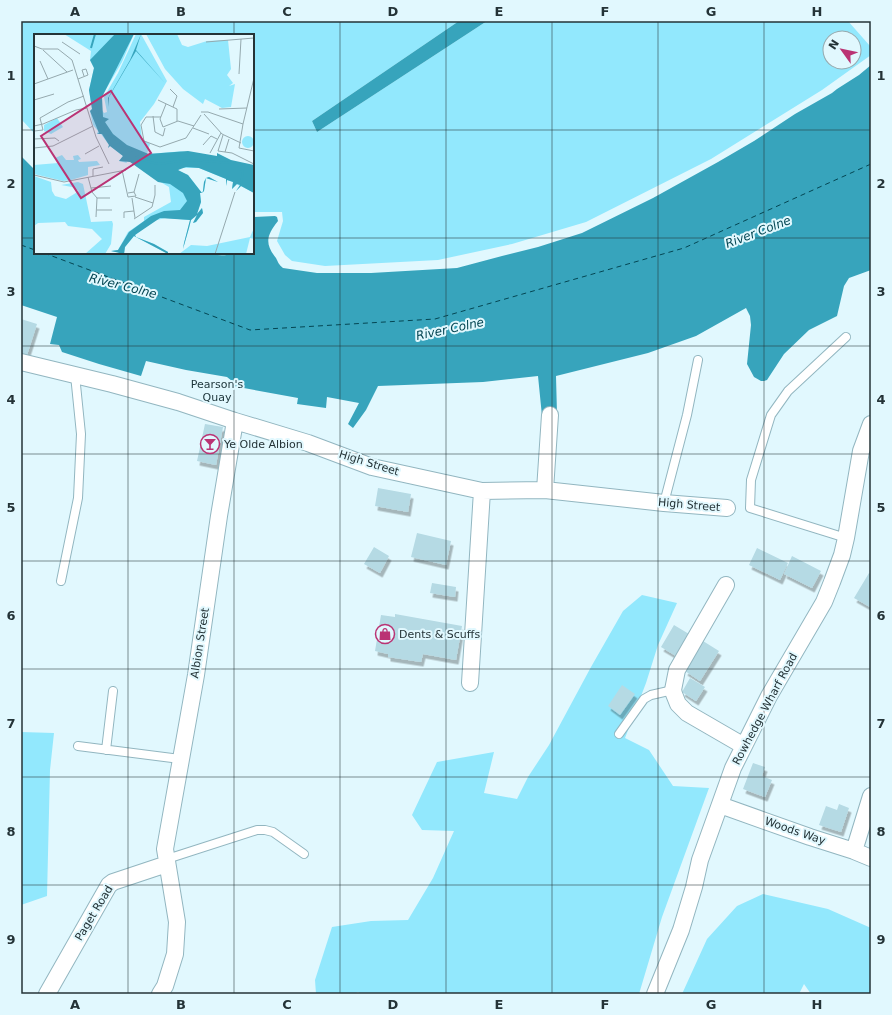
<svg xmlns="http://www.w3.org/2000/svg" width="892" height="1015" font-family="'DejaVu Sans',sans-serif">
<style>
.green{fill:#92e8fd;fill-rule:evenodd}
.water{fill:#37a4bc}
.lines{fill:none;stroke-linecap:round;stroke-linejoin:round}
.ferry{stroke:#044653;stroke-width:1;stroke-dasharray:5 4;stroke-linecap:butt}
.building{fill:#b5dae4;filter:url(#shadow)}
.service-casing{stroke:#92b6c0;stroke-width:10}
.minor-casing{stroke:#92b6c0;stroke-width:18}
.service{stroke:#fff;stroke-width:8}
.minor{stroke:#fff;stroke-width:16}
.grid{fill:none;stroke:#243337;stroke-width:1;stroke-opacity:0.55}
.labels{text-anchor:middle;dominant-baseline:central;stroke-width:4;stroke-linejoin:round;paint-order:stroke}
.park-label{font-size:11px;fill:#1b3338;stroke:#e1f8fe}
.poi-label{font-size:11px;fill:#243337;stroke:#e1f8fe;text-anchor:start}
.street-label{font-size:11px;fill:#243337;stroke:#e1f8fe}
.water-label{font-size:12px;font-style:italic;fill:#044653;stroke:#e1f8fe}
.inset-river{fill:none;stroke:#37a4bc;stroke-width:2}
.inset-road{fill:none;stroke:#95a9ae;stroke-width:1}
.view{fill:#ba3374;fill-opacity:0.15;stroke:#ba3374;stroke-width:2}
.inset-edge{fill:none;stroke:#243337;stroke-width:2}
.neatline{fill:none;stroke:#243337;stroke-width:1.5}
.grid-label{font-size:13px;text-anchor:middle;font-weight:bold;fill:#243337}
</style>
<defs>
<filter id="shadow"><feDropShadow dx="2.5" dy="4.5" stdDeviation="0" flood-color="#0004"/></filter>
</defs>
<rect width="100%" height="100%" fill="#e1f8fe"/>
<!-- green -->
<path class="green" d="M21,21H459L312,121L317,132L487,21H848L870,46L871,55L822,90L711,159L586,222L512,244L438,260L325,266L292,261L285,255L277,241L283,221L282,212H253V35H35V134L21,119ZM830,38H854V62H830Z
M642,595L677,603L658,645L646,683L625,738L649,750L673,786L709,788L662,917L639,994H361L358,992L354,994H316L315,980L332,927L371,921L408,920L433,878L454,831L422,830L412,815L437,762L494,752L484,793L517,799L528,777L549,745L591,667L623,611Z
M21,732L54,733L50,770L47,896L21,905Z
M763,894L828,909L871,928V994H811L804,984L799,994H682L707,939L737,906Z"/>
<!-- water -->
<path class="water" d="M459,21H487L317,132L312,121Z
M871,65V270L849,278L844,286L837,316L809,330L784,354L767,380L764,381H761L754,377L747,364L751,325L750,316L746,308L696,336L648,353L556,376L557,414L542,416L538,376L483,382L378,386L366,410L353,428L348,424L359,403L327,397L326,408L297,404L298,398L233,386L232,381L227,377L186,370L146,361L141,376L99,364L62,352L59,345L50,344L57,317L21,305V156L35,170V253H210C217,256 227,256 234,253H253V217L275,216L277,217L278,221C267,235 264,243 276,258C278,262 279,265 283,268L317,273H371L457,268L502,256L538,247L582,233L653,198L718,162L754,141L795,114L832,93L837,89L859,75Z"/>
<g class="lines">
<!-- ferry -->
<path class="ferry" d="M21,245L35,250
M44,253L250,330L435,319L684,248L871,164"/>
</g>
<!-- building -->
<path class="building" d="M21,319L37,324L27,355L21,353Z
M205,424L223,427L216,465L197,461Z
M378,488L411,494L408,512L375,506Z
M417,533L451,541L446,565L411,557Z
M374,547L389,556L380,573L364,564Z
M757,548L788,563L780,580L749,565Z
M792,556L821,571L812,588L784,574Z
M869,573L871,574V606L870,607L854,598Z
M432,583L456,587L455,597L430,593Z
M395,614L462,626L456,660L423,654L421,662L388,657V654L375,651L381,615L395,617Z
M674,625L689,634L676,656L661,647Z
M703,641L719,651L700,681L685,671Z
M690,678L705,687L696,701L682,692Z
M622,685L635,694L620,715L608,706Z
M753,763L765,767L762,776L772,780L765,797L743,789Z
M839,804L849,808L841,832L819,825L826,806L837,810Z"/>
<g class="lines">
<defs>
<path id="service" d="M846,337L788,391L771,415L751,480L750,508L846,538
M664,503L687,415L698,360
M61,581L78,498L81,434L75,375
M619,734L644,699L651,695L673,690
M78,746L180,759
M106,750L113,691
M167,859L257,830H265L273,832L304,854"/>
<path id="minor" d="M21,362L112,384L178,402L235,421L308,443L372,467L482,491L545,490L664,503L727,508
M545,490L550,415
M726,585L677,670L673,690L674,694L678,704L687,713L744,746
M470,683L482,491
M720,805L810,837L854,851L871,858
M854,851L871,796
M47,994L109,885L113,882L167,864
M160,994L165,986L175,954L177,922L165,849L196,675L219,516L235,421
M655,994L681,930L694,887L700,860L733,768L769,696L824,602L832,582L842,555L846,538L861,451L871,424"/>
</defs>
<!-- service casing -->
<use href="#service" class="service-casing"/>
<!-- minor casing -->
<use href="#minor" class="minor-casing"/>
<!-- service -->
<use href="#service" class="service"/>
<!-- minor -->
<use href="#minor" class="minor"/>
</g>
<!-- grid -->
<path class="grid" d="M128,21V35M234,21V35M340,21V994M446,21V994M552,21V994M658,21V994M764,21V994M21,130H35M253,130H871M21,238H35M253,238H871M128,253V994M234,253V994M21,346H871M21,454H871M21,561H871M21,669H871M21,777H871M21,885H871"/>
<!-- icons -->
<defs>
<symbol id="bar-ring" viewBox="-11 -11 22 22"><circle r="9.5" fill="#e1f8fe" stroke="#ba3374" stroke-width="1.5"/><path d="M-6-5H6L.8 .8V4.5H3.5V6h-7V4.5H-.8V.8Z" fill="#ba3374"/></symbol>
<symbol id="shop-ring" viewBox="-11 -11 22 22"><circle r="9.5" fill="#e1f8fe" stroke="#ba3374" stroke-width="1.5"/><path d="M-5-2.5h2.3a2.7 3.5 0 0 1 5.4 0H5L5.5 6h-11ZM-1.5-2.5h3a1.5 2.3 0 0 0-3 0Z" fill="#ba3374"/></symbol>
</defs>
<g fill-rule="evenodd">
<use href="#bar-ring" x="199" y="433" width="22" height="22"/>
<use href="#shop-ring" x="374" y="623" width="22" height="22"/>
</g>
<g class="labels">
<!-- park labels -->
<g class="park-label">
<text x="217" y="384">Pearson's<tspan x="217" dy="13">Quay</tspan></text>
</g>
<!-- poi labels -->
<g class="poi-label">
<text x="224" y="444">Ye Olde Albion</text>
<text x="399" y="634">Dents &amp; Scuffs</text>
</g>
<!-- street labels -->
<g class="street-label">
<text transform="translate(369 463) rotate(17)">High Street</text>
<text transform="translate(689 505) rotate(5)">High Street</text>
<text transform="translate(200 643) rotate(-81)">Albion Street</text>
<text transform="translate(765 709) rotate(-62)">Rowhedge Wharf Road</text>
<text transform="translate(795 831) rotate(19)">Woods Way</text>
<text transform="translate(94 913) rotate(-59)">Paget Road</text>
</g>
<!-- water labels -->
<g class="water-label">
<text transform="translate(758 232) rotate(-21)">River Colne</text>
<text transform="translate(123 286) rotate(14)">River Colne</text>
<text transform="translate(450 329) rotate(-12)">River Colne</text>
</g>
</g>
<!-- overview -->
<g transform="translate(34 34)">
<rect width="220" height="220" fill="#e1f8fe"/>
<path d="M30,0H89L58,67L88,117L93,129L85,127L89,122L76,112L74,114L75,111L67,100H63L64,97L59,91L56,77L58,75L55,56L60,34L56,26L57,17ZM100,0L88,28L68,62L67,75L70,79L73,78L70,63L84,39L102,0H107L133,47L120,70L106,88L108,105L116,110L113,120L107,118L117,121L114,120L151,117L111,126L72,97L62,59ZM112,0H143L148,11L154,13L173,7L194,6L197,35L193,41L199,49L195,52L201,50L197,73L188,74L171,65L169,70L149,55L131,35ZM23,84L29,93L17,100L10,97V91ZM208 108a6 6 0 1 1 12 0a6 6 0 1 1-12 0ZM28,121L32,126H40L39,122L44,121L47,125L44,126L45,128L63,127L66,131L54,133V141L37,146L29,147L0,140V131L24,129L21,124ZM154,128L167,129L210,145L220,151V159L207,152L202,157L206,152L202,150L198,155L199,148L193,146L192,152V145L165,134H146L144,137L154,141L168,159L169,157L170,148L172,144L175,143L184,148L172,144L170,157L168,159H166L167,168L163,180L168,174L169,179L162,188L159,189L163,181L157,186L155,194L149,215L150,209L143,201V196V201L150,209L156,186L131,184L119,187L101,201L102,203L120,210L134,218V220L100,202L91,213L90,220H86L97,200L119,184L131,181L152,185L158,182L162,177L165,168L163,157L153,148L137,145L136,142L137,146L152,149L162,157L164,168L159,179L150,184L133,179L121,182L94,201L85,220L84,217L81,218L77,217L84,216L94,198L110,187V183L137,168L135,153L123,146L135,137L137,140L143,131ZM0,142L17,148L18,157L21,162L32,165L45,157L38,153L27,151L44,148L49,150L57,188L78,187L79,190L77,210L71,220H51L68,205L58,195L34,192L31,188L4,189L0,192ZM220,194V205L216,204L212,220H145L157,211L173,212L216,203Z" fill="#92e8fd"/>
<path d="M81,0H100L68,63L69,83L75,85L71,88L79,100L93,111L117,121L114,120L154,117L183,122V119L197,126L220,131V159L207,152L202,157L206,151L203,150L198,155L199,148L193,146L192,152V145L165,134L152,133L144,136L154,141L168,159L169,157L170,148L172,144L175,143L184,148L172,144L170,157L168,159H166L167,168L163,180L168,174L169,179L162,188L159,189L163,181L157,186L155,194L149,215L150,209L143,201V196V201L150,209L156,186L126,184L101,201L102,203L120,210L134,218V220L100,202L91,213L90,220L77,217L84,216L95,198L117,182L130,177L146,176L153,167L149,159L136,150L124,148L96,128L85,127L89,122L76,112L74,114L75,111L68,100H63L65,99L56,77L58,75L55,56L60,34L56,26ZM107,0L102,16L131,49L102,17L75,63V73L74,64L96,26Z" fill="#37a4bc"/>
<path class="inset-river" d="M57,14L61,0M58,55L66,89L75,101L108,126L124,130L155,126L198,129L209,137L207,150"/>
<path class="inset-road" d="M28,8L46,20M172,8L220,4M0,12L8,15H24L38,26L62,103L75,130M9,16L33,38M6,27L14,45M205,40L207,5M44,45L54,41L52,35L48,36L50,42M0,50L39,36M136,55L143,62L139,73M0,66L20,60M124,66L143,75V87M132,70L126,85L129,93L144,87L160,92M185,75L213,74M167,78H174L209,90L220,44M170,80L188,100L207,109M119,82L121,98L129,102L131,94M127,83H112L107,91L110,107L126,113L152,104L167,81M0,92L9,90L42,76L53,74M159,94L175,100M0,97L9,96L6,84L34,68L50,62M189,101L184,117L198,119L220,130M0,105L21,104L25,107M169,111L177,102L183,105M0,114L19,112L59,92M205,114L209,90M205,114L220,117M191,118L195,105M176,119L187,99M51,120L65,112M88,136L94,163L102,162L100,158L94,159M0,141L30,148L92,136M59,142V135L69,133M54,143L58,158L63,164L62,183M57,154L77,152M100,158L105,140M101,163L119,169M63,164H76M98,164L101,184M63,176H78M90,184V178L100,177M100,185L118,173L121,161V151M181,220L201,158"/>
<path class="view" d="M77,57L117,119L47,164L7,102Z"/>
<rect width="220" height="220" class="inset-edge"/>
</g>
<!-- border -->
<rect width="892" height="1015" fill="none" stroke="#e1f8fe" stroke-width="44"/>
<!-- north arrow -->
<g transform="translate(842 50) rotate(303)"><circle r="19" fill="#e1f8fe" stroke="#95a9ae"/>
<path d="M0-3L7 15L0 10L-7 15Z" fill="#ba3374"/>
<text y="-6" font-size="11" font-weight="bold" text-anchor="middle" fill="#243337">N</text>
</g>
<rect x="22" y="22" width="848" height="971" class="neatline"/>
<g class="grid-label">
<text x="75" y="16">A</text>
<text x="181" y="16">B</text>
<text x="287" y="16">C</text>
<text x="393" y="16">D</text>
<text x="499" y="16">E</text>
<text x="605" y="16">F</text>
<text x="711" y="16">G</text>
<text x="817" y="16">H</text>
<text x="11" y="80">1</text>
<text x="881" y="80">1</text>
<text x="11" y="188">2</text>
<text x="881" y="188">2</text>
<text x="11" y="296">3</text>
<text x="881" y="296">3</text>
<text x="11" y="404">4</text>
<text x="881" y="404">4</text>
<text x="11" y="512">5</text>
<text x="881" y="512">5</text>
<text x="11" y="620">6</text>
<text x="881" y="620">6</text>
<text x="11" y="728">7</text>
<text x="881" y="728">7</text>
<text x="11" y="836">8</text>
<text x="881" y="836">8</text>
<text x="11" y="944">9</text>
<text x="881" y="944">9</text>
<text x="75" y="1009">A</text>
<text x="181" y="1009">B</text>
<text x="287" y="1009">C</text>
<text x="393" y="1009">D</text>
<text x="499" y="1009">E</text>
<text x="605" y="1009">F</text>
<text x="711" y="1009">G</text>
<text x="817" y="1009">H</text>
</g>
</svg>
